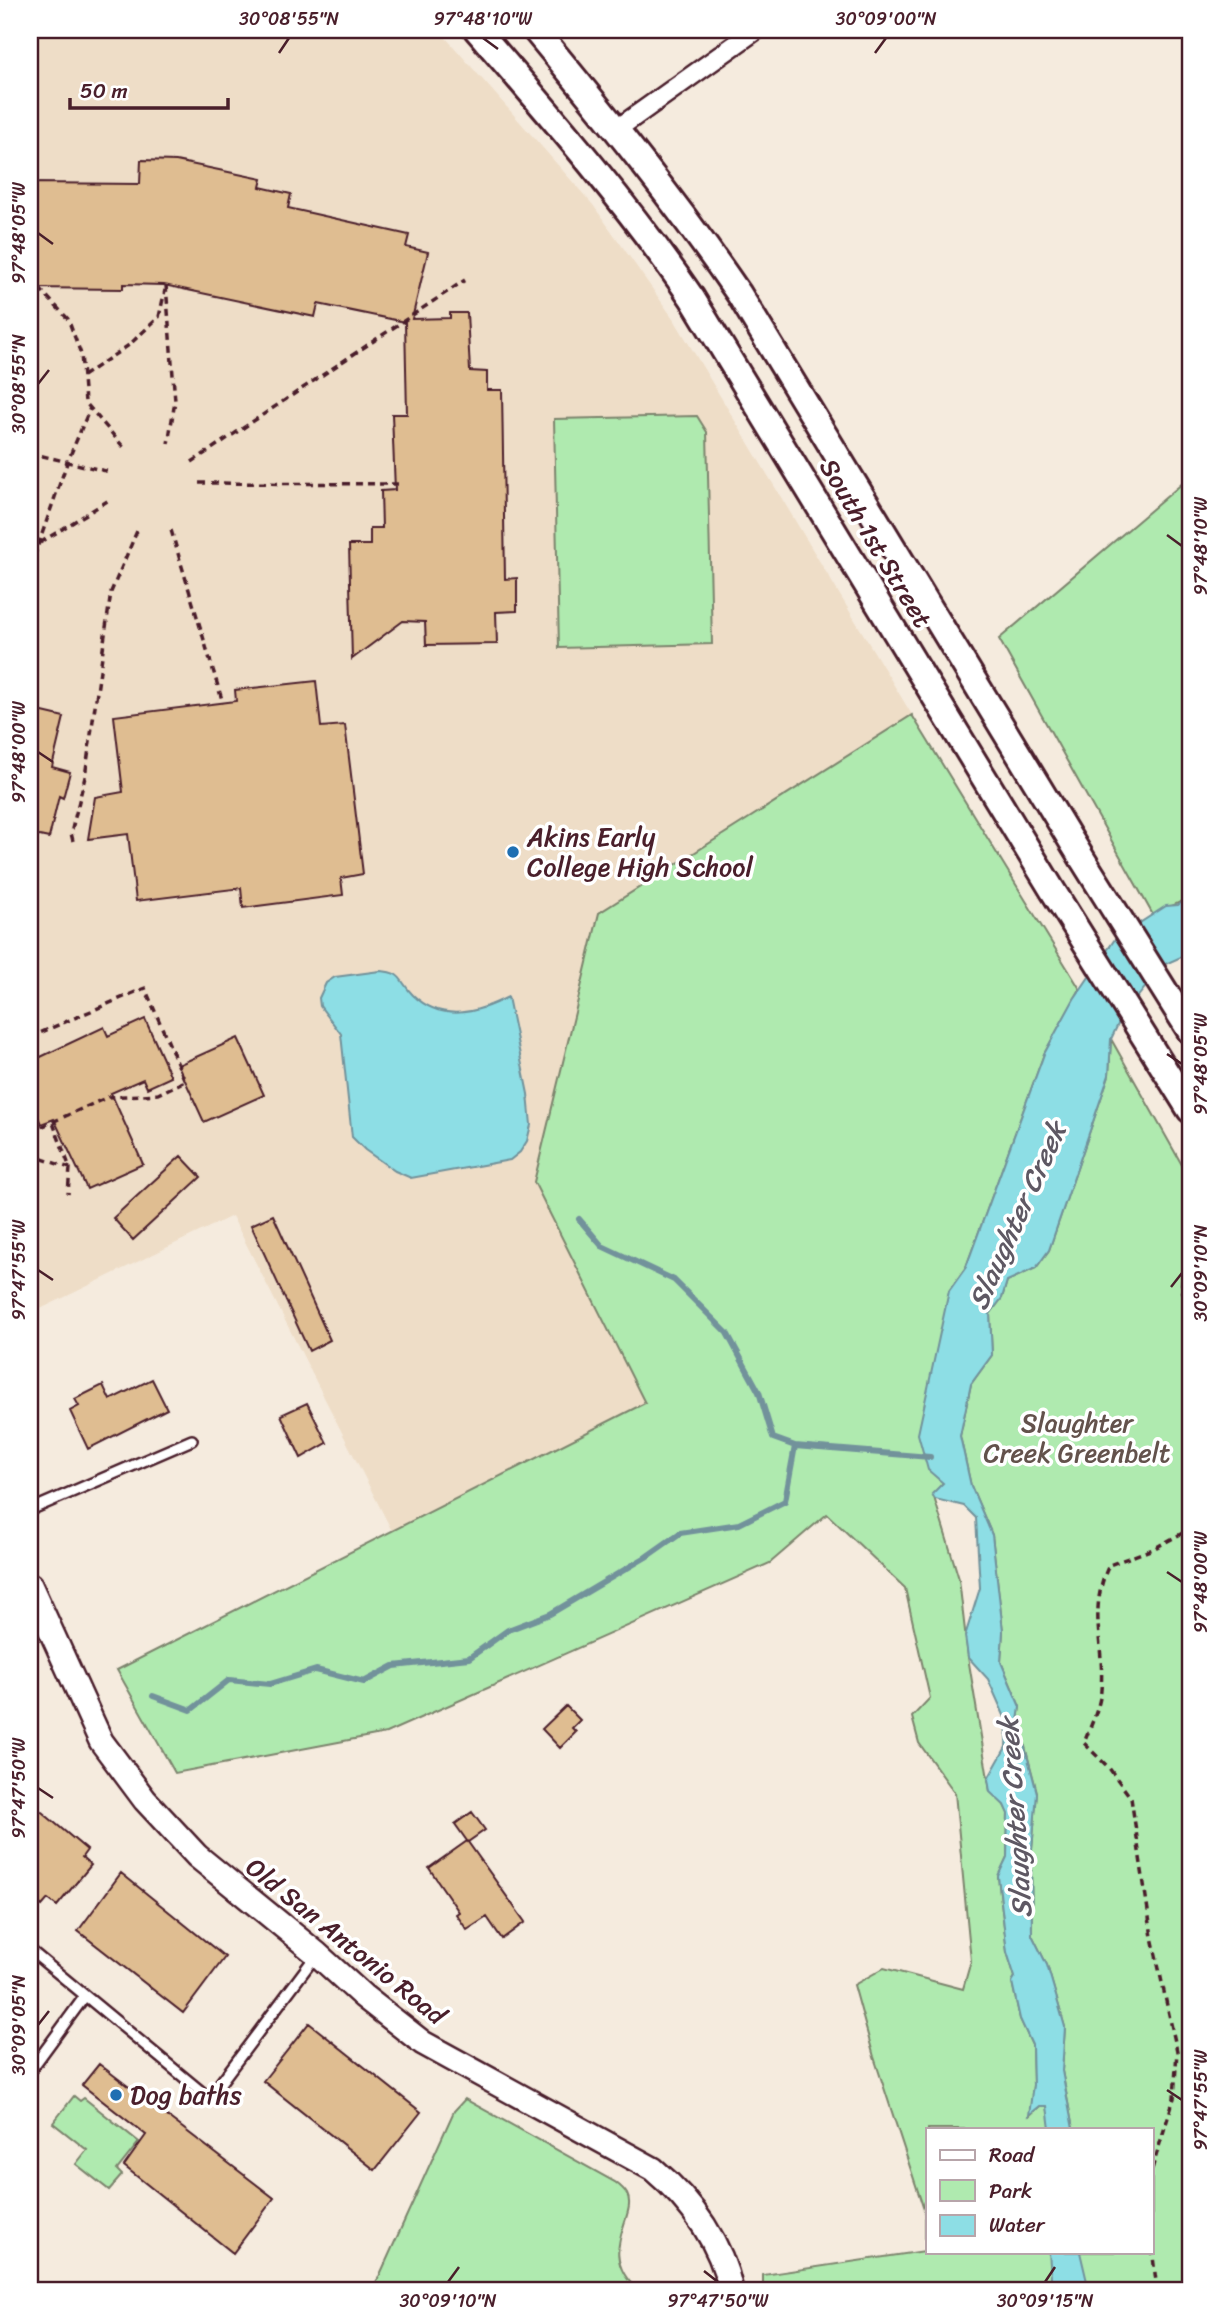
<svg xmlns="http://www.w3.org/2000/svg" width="1220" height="2320" font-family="Sriracha,sans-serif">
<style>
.built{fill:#eeddc7}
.green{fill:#afeaaf;stroke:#7c846d;stroke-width:2}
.water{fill:#8ddee5;stroke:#72929b;stroke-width:2}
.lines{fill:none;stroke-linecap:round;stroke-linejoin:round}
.stream{stroke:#72929b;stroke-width:6}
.building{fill:#dfbd91;stroke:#4a1f2b;stroke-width:2}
.service-casing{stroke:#4a1f2b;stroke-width:14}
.minor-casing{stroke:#4a1f2b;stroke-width:23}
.tertiary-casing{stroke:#4a1f2b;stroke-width:28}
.secondary-casing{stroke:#4a1f2b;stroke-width:30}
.path{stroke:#4a1f2b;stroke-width:3.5;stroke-dasharray:7 5;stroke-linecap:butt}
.service{stroke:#fff;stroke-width:9}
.minor{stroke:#fff;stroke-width:18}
.tertiary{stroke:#fff;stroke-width:23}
.secondary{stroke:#fff;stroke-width:24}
.ticks{fill:none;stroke:#4a1f2b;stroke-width:2.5}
.poi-dot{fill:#1f6fb2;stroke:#fff;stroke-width:2.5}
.labels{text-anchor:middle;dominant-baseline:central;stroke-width:7;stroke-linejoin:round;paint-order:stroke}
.street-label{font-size:26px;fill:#4a1f2b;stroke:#fff}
.poi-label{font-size:26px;fill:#4a1f2b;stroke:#fff;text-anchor:start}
.park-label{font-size:26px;fill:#63524c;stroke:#fff}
.water-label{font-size:28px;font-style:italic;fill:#5e5863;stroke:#fff}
.neatline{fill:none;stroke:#4a1f2b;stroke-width:2.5}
.ticks-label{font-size:18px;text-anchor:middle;fill:#4a1f2b}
</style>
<rect width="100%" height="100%" fill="#f5ebde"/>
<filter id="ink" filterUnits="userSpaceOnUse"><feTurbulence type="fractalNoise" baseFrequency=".0143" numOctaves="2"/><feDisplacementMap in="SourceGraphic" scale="14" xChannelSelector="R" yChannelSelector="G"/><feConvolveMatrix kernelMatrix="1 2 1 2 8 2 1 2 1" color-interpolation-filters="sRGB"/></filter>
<g filter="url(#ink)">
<!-- built -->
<path class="built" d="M30,30H439L593,205L675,321L912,715L1080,989L1044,1054L979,1232L393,1533L232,1216L30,1314Z"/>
<!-- green -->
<path class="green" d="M697,416L707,432L712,644L559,648L554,419Z
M1190,477V896C1178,905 1166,907 1153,915L999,639Z
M912,715L1080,989L1044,1054L966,1267L949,1291L943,1483L933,1494L959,1579L968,1657L990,1791L1004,1805L1008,1813L1007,1857L998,1877L1007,1952L1015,1977L1012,1982L1020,2019L1032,2045L1033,2085L1030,2115L1040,2106H1047L1051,2127L1050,2129H928V2252H1152V2129H1073L1062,2071L1065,2027L1047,1965L1032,1935L1031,1861L1037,1792L1018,1720L1020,1707L1001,1662L1003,1631L992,1535L971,1486L960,1436L971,1384L992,1355L990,1314L1002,1298L1007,1281L1036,1268L1049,1250L1109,1075L1111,1039L1190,1179V2290H763V2275L925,2251V2213L874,2057L854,1985L884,1968L963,1989L971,1961L955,1793L919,1743L912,1717L930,1698L905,1588L827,1514L770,1563L386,1733L175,1773L117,1670L645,1403L534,1182L599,913Z
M74,2096L80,2101L84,2098L139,2142L117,2170L122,2175L109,2190L76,2164L87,2150L53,2123Z
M465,2099L615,2182C619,2185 624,2189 627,2194C639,2216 594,2252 638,2290H373L454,2111Z"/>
<!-- water -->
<path class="water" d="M1190,896V953L1163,965L1121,1018L1111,1039L1109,1075L1049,1250L1036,1268L1007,1281L1002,1298L990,1314L992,1355L971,1384L960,1436L971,1486L992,1535L1003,1631L1001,1662L1020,1707L1018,1721L1037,1793L1031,1861L1032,1935L1047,1965L1065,2027L1062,2071L1073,2129H1050L1047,2106H1040L1029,2115L1033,2085L1032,2045L1020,2019L1012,1982L1015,1977L1007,1952L998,1876L1007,1857L1008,1814L1004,1805L990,1792L988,1779L1006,1747L1007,1722L988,1679L968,1657L965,1636L980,1588L976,1518L964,1506L935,1499L932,1494L943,1483L928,1470L918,1434L949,1291L966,1267L1044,1054L1074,999L1115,939L1166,906L1178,905Z
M380,971C403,972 399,981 413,995C442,1023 477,1013 508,997L528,1094L531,1125L527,1141L520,1152L510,1160L411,1178L395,1171L365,1150L352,1137L341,1034L320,1006L319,998L326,983L335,977Z
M1049,2252H1080L1089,2290H1052Z"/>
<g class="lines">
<!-- stream -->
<path class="stream" d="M579,1219L602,1246L674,1280L727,1333L759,1392L773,1438L795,1446
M153,1696L191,1710L229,1680L270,1684L316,1670L364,1682L394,1666L469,1658L508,1630L550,1614L646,1557L680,1533L739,1524L785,1501L795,1446L930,1457"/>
</g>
<!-- building -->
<path class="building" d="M141,160L176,161L262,179L260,187L291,194L288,208L409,235L406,247L428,252L412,319L450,318V313H467L470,371L487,372V390H502L505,579L517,578V611L496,612L497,644L426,645L425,622L403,621L352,659L349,545H370V528H382L381,491L395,490L392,414H407L405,322L318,304L315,317L164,285L123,284V289L30,288V183L140,184Z
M316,681L321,727L345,725L363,874L341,878L343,895L243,908L241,888L136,901L128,834L88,839L95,797L123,792L114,716L236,701L235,690Z
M30,709L64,717L52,767L70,772L63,798L59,796L49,838L30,834Z
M145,1019L171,1077L147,1088L143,1079L111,1093L143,1164L87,1189L54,1119L41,1124L30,1099V1062L104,1027L108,1036Z
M238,1038L264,1095L204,1122L178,1065Z
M181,1156L201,1177L133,1240L113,1218Z
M273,1215L330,1340L309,1351L251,1225Z
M152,1379L167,1409L88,1449L70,1411L79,1406L75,1399L103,1385L110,1400Z
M307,1403L327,1443L301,1458L281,1415Z
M566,1706L580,1720L572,1728L576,1732L560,1748L542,1729Z
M30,1802L87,1850L82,1857L91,1865L57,1906L48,1899L42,1906L30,1896Z
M472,1812L485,1830L468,1842L525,1922L502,1939L487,1917L467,1930L456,1914L459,1912L429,1868L467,1841L455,1824Z
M121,1873L225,1957L183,2013L78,1931Z
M309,2023L421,2112L375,2170L263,2081Z
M99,2064L274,2198L233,2253L124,2166L146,2135L82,2085Z"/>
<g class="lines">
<defs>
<path id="service" d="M30,1510L192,1440
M30,1950L209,2098L317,1954
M30,2071L85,1996"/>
<path id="minor" d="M617,129L756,30"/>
<path id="tertiary" d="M30,1585L101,1741L145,1800L197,1856L317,1954L363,1996L423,2043L653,2169C691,2201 720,2241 731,2290"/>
<path id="secondary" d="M477,30C552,117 627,203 692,298L1053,891L1190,1110
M535,30C606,116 676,202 739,294L1083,860L1190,1031"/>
</defs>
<!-- service casing -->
<use href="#service" class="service-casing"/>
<!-- minor casing -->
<use href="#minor" class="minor-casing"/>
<!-- tertiary casing -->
<use href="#tertiary" class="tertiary-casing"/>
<!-- secondary casing -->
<use href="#secondary" class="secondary-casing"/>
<!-- path -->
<path class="path" d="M166,285L175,401L168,444
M39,288L68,319L81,354L85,402L126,450
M83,376L129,345L159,317L165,290
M30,453L110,472
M192,462L465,280
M199,483L403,484
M171,530L223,703
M30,549L109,500
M30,568L67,463L90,408
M73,841L71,833L85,777L111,592L137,531
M30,1037L145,988L185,1081L158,1094L108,1097L30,1132
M53,1123L70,1168L68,1194
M30,1155L70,1168
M1190,1257L1186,1259L1181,1290L1190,1301
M1152,2169L1174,2098L1177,2051L1152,1937L1131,1798L1109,1768L1084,1743C1090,1727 1100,1707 1101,1690C1105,1642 1087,1612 1109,1565L1153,1549L1190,1529
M1152,2248L1157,2290"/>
<!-- service -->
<use href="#service" class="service"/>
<!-- minor -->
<use href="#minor" class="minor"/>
<!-- tertiary -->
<use href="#tertiary" class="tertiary"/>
<!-- secondary -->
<use href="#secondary" class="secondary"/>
</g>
</g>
<!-- ticks -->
<path class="ticks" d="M483,38L498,49M279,53L289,38M875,53L886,38M38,233L53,244M38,384L49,370M1167,535L1182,546M38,752L53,762M1167,1054L1182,1064M38,1270L53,1280M1171,1287L1182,1273M1167,1572L1182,1582M38,1788L53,1798M38,2025L49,2011M1167,2090L1182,2100M704,2271L718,2282M448,2282L459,2267M1045,2282L1055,2267"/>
<!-- markers -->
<g class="poi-dot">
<circle cx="513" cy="852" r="7"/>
<circle cx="116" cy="2095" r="7"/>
</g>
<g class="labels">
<!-- street labels -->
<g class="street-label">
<text transform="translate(876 543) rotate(59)">South 1st Street</text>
<text transform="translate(346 1941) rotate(39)">Old San Antonio Road</text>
</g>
<!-- poi labels -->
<g class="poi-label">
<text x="527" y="837">Akins Early<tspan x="527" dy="30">College High School</tspan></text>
<text x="130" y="2095">Dog baths</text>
</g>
<!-- park labels -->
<g class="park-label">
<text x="1077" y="1423">Slaughter<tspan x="1077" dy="30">Creek Greenbelt</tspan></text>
</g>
<!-- water labels -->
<g class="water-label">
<text transform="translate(1017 1216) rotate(-66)">Slaughter Creek</text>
<text transform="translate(1015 1818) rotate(-94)">Slaughter Creek</text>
</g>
</g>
<!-- margin -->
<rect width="1220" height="2320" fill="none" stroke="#fff" stroke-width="77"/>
<!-- legend -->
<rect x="926" y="2128" width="228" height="126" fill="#ffffff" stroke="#b7a5aa" stroke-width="2"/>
<rect x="940" y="2150" width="35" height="10" fill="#ffffff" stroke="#b7a5aa" stroke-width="2"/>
<text x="989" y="2162" font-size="21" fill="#4a1f2b">Road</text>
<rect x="940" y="2180" width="35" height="21" fill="#afeaaf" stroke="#b7a5aa" stroke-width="2"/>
<text x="989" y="2198" font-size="21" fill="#4a1f2b">Park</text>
<rect x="940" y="2215" width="35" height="21" fill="#8ddee5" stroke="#b7a5aa" stroke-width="2"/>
<text x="989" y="2232" font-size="21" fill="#4a1f2b">Water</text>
<!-- scale -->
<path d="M70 98v10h158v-10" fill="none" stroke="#4a1f2b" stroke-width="3.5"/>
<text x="80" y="98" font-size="21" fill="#4a1f2b" stroke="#ffffff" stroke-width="5" paint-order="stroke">50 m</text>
<rect x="38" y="38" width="1144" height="2244" class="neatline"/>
<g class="ticks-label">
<text x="289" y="25">30°08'55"N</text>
<text x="483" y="25">97°48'10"W</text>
<text x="886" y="25">30°09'00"N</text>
<text transform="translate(19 233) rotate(-90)" y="6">97°48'05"W</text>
<text transform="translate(19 384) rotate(-90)" y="6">30°08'55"N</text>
<text transform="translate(1201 546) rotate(-90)" y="6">97°48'10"W</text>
<text transform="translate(19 752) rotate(-90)" y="6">97°48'00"W</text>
<text transform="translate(1201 1064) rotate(-90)" y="6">97°48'05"W</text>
<text transform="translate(19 1270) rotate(-90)" y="6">97°47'55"W</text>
<text transform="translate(1201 1273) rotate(-90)" y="6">30°09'10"N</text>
<text transform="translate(1201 1582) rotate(-90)" y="6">97°48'00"W</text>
<text transform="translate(19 1788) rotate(-90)" y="6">97°47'50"W</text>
<text transform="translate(19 2025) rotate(-90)" y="6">30°09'05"N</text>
<text transform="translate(1201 2100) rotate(-90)" y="6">97°47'55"W</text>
<text x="448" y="2307">30°09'10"N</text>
<text x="718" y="2307">97°47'50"W</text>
<text x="1045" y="2307">30°09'15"N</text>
</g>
</svg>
